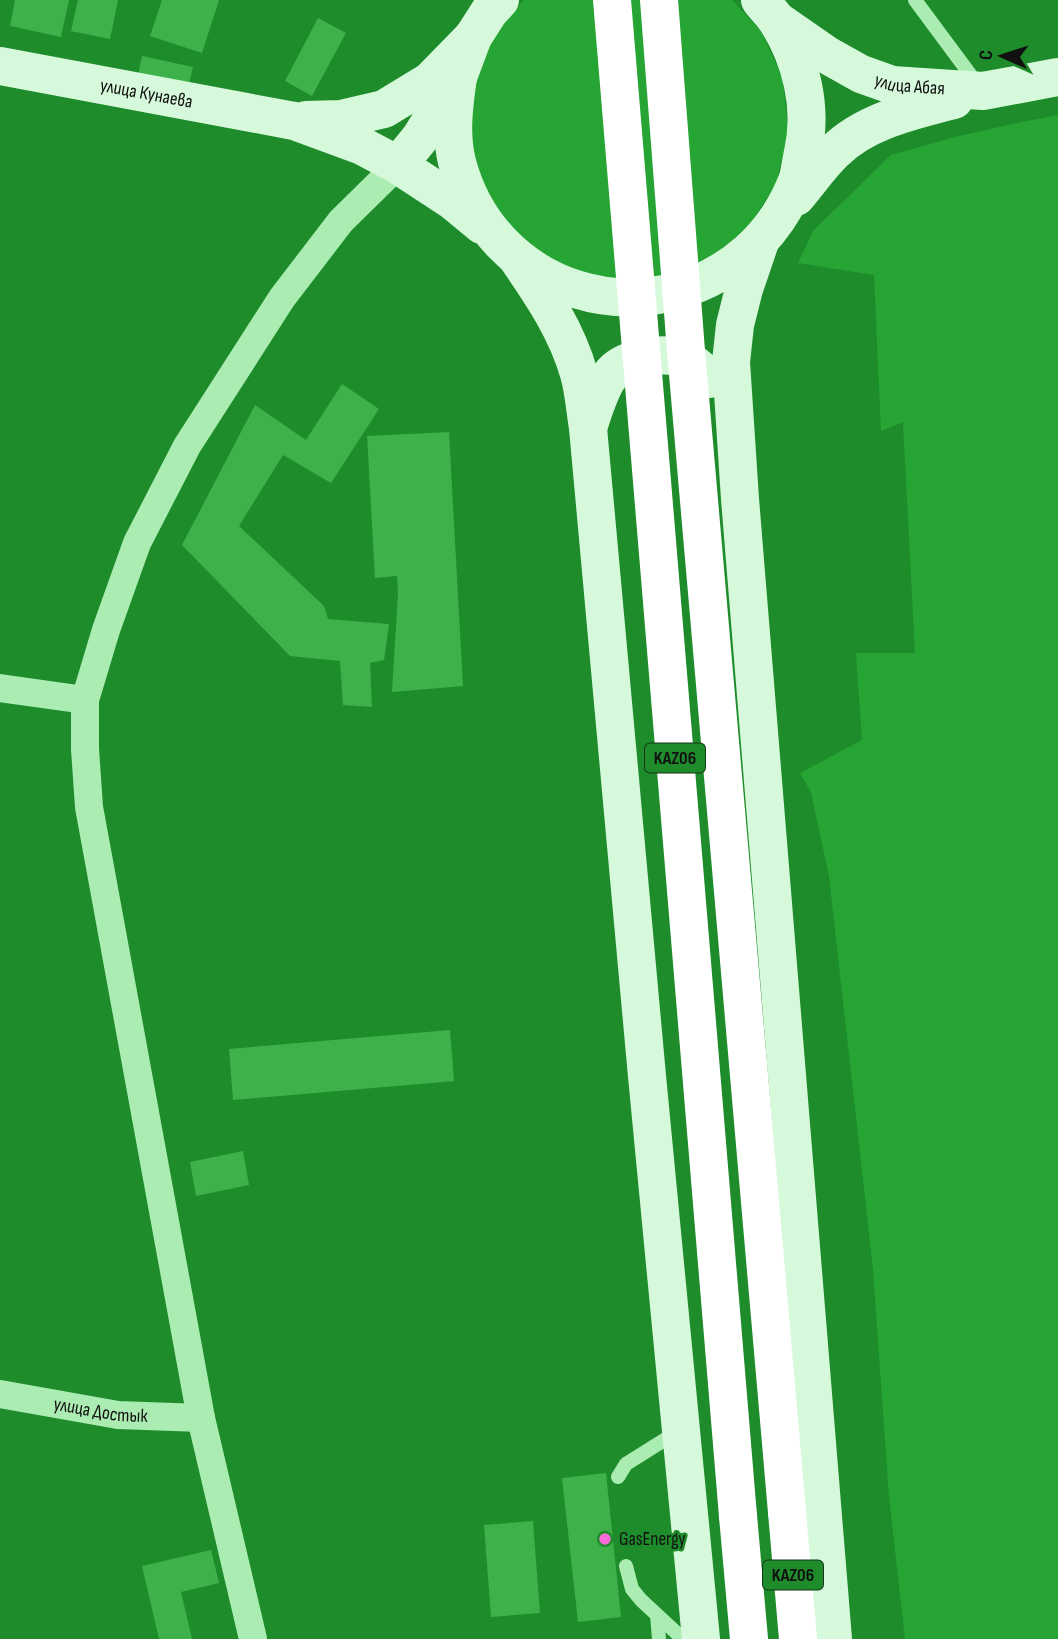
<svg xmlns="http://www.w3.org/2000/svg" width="1058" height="1639" font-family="'Sofia Sans Condensed',sans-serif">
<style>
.green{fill:#27a534}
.building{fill:#3eb14b}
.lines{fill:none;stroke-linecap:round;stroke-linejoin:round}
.lane{stroke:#abecb2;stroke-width:14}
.street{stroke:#abecb2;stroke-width:28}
.secondary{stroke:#d7f9db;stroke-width:38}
.highway{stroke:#fff;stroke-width:38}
.highway-bridge{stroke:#fff;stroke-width:38}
.poi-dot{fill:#fb6ad5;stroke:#1e8c2b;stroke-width:2.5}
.labels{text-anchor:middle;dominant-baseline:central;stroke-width:5;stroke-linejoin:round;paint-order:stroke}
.shield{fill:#1e8c2b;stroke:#153619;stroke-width:2}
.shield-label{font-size:18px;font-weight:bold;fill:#111}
.street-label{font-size:19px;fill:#111;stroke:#1e8c2b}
.poi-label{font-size:19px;fill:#111;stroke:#1e8c2b;text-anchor:start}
</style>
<rect width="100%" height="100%" fill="#1e8c2b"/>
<!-- green -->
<path class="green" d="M524,0H732L761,31L783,79L788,132L776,184L747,229L705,261L655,279H602L552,262L511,230L482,185L469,135L473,82L494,34Z
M1058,115V1639H905L889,1497L873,1270L829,876L811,792L800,773L862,740L856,653H915L903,422L881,431L874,275L798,263L813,231L891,155L955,137L1012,124Z"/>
<!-- building -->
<path class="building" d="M15,0H69L61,37L10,26Z
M78,0H118L110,39L71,31Z
M162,0H219L202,53L150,36Z
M318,18L346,33L312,96L285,81Z
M142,56L193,67L187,92L137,81Z
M342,384L379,409L331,483L283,455L239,526L324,606L328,619L389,624L384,660L370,663L372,707L343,705L340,661L290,656L182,545L255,405L306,440Z
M449,432L463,686L392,692L398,594L397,576L375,578L367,436Z
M450,1030L454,1081L233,1100L229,1049Z
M243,1151L249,1185L196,1196L190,1162Z
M606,1473L621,1617L578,1622L562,1478Z
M533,1521L540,1613L491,1617L484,1525Z
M211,1550L219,1583L181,1592L192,1639H159L142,1566Z"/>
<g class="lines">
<!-- lane -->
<path class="lane" d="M915,0L978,85
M618,1477L626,1464L677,1432
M626,1566L632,1589L641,1600L683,1639
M657,1615L659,1639"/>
<!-- street -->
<g class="street">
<path d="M0,688L85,700"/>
<path id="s1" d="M0,1394L118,1415L201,1418"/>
<path d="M253,1639L201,1418L89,807L85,749V700L106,630L137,543L187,446L282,298L341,221L398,165"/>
</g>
<!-- secondary -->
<g class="secondary">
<path id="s2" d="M778,21L827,55L861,74L892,85L983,91L1058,77"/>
<path id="s3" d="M0,66L294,121L362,146L398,165L453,201L482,225"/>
<path d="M458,77C454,105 450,134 457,162C491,293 646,341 748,252C770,233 788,206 798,178C800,170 801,161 803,152C813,107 801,59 777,21C772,13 765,7 760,0"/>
<path d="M306,120L341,119L384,109L430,81L473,37"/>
<path d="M398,165L420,138L458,77L473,37L489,12L500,0"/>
<path d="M796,197C809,182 821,164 835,151C867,120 913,111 954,100"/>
<path d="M760,242L744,289L735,325L731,362L740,499L833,1639"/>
<path d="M517,258C542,294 567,331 579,374C584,391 585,410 588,428L647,1076L701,1639"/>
<path d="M588,428C593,413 601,385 612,373C627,356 670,350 689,361C697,365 704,373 710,379"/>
</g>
<!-- highway -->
<path class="highway" d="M787,1512L798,1639
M738,1516L749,1639"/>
<!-- highway-bridge -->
<path class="highway-bridge" d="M612,0L738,1516
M659,0L686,351L787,1512"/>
</g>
<!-- markers -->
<circle class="poi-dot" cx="605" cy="1539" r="7"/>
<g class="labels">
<!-- shield labels -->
<g class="shield">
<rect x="645" y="743.5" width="60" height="29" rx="5"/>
<rect x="763" y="1560.5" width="60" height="29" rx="5"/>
</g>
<g class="shield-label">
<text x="675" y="758">KАZ06</text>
<text x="793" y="1575">KАZ06</text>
</g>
<!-- street labels -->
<g class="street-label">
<text stroke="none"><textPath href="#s2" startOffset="149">улица Абая</textPath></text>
<text stroke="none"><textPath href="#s3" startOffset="149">улица Кунаева</textPath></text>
<text stroke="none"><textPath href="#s1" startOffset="102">улица Достык</textPath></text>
</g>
<!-- poi labels -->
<g class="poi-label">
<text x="619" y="1539">GasEnergy</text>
</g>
</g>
<!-- north arrow -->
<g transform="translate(1002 56) rotate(273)" stroke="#1e8c2b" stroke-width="5" paint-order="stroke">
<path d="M0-5L12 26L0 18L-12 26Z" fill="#111111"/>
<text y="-10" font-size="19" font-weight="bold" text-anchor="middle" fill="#111111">С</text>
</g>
</svg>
